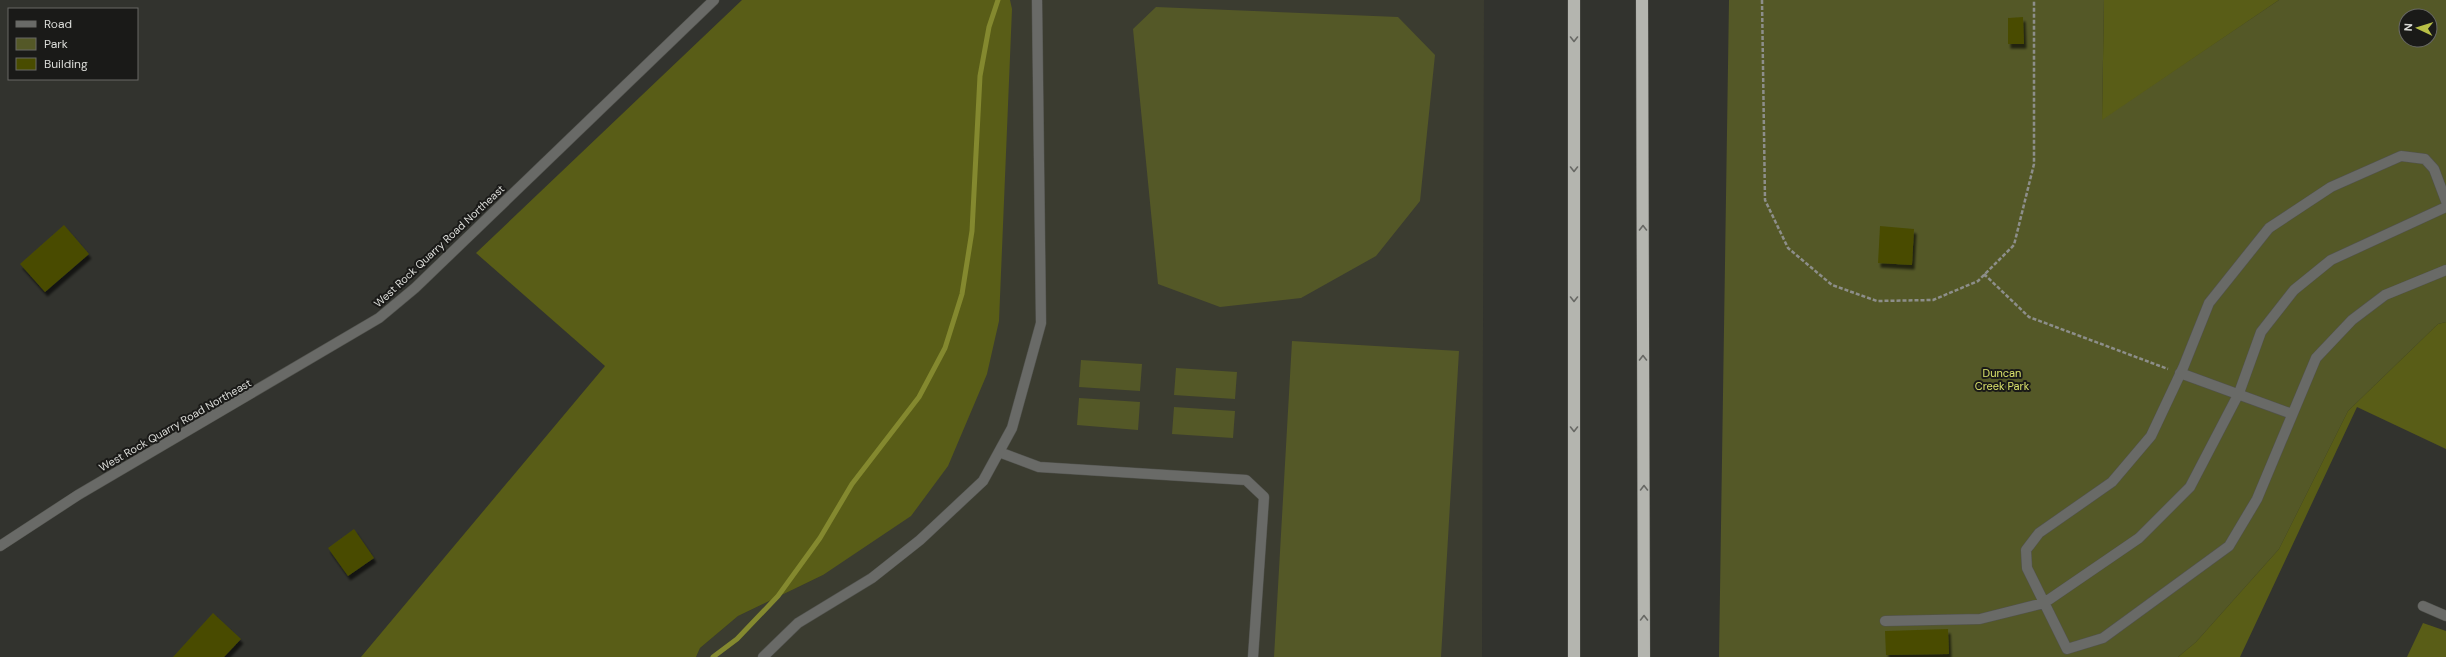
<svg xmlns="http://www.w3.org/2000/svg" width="2446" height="657" font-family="'DM Sans',sans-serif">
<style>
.built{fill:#3b3c30}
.green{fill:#545827;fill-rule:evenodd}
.forest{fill:#595d17}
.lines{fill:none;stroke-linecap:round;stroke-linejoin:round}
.stream{stroke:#84892f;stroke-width:5}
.building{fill:#494c00;filter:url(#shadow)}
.minor-casing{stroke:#51524d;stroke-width:11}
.highway-casing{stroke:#51524d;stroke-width:13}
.path{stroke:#8d8e8a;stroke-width:2.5;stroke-dasharray:4 2;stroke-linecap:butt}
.minor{stroke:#696a67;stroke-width:10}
.highway{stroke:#b4b5af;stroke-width:12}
.oneway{stroke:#676864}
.labels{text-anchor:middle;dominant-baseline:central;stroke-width:4;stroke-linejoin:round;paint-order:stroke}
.street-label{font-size:11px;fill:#dcddd9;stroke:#1a1a18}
.park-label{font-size:11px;fill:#dae26b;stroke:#1a1a18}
</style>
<defs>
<filter id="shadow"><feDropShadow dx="2.5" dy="4.5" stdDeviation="1" flood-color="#0009"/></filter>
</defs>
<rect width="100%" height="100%" fill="#32332e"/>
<!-- built -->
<path class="built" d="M1009,0H1484L1482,657H696L700,648L738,616L823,575Z"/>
<!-- green -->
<path class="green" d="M1729,0H2104L2102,119L2279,0H2446V322L2438,324L2348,411L2279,549L2196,642L2178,657H1719ZM2406,16H2430V40H2406Z
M1156,7L1398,17L1435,55L1420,201L1376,256L1301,298L1220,307L1158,284L1133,29Z
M1292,341L1459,351L1441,657H1274Z
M1081,360L1142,364L1140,391L1079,387Z
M1176,368L1237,372L1235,399L1174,395Z
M1079,398L1140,402L1138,430L1077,425Z
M1174,407L1235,411L1233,438L1172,434Z"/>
<!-- forest -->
<path class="forest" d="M742,0H1010L1012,9L999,321L987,374L948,466L911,516L823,575L738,616L700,648L696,657H361L605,366L476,253Z
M2104,0H2279L2102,120Z
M2446,322V449L2357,407L2240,657H2178L2196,642L2279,549L2348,411L2438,324Z
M2423,623L2446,631V657H2407Z"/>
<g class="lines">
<!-- stream -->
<path class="stream" d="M713,657L737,639L778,596L820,538L852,484L919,397L945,348L962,294L972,231L980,76L989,27L998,0"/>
</g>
<!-- building -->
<path class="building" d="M2023,17L2024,44H2008V18Z
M64,225L89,254L45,292L20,264Z
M1880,226L1914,229L1912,265L1878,263Z
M354,529L374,558L348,576L328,548Z
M213,613L241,639L224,657H173Z
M1948,629L1949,654L1886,655L1885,631Z"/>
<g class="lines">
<defs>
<path id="minor" d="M2446,201L2434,169L2425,159L2401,156L2331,187L2269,228L2209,303L2183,368L2151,436L2112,482L2039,533L2026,550L2027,568L2067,649L2103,638L2229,546L2257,499L2316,358L2352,320L2385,295L2446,270
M2180,373L2292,414
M999,452L1039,467L1246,480L1264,497L1253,657
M0,546L78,495L379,318L415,288L714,0
M2423,606L2446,616
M1885,621L1980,619L2044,603L2139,538L2190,487L2239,393L2261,332L2294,290L2331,260L2446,207
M763,657L798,623L872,578L920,540L983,481L1012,428L1041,323L1037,0"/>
<path id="highway" d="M1574,0V657
M1642,0L1644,657"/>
</defs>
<!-- minor casing -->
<use href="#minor" class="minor-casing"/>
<!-- highway casing -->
<use href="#highway" class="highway-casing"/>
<!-- path -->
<path class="path" d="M1762,0L1765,200L1788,248L1832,285L1877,301L1933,300L1978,281L2014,245L2034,164V0
M1984,274L2029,317L2168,369"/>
<!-- minor -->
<use href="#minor" class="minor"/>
<!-- highway -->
<use href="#highway" class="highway"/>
</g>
<!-- one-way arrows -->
<defs><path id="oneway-chevron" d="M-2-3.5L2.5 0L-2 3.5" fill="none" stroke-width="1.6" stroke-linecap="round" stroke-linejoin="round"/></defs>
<g class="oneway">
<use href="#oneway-chevron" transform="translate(1574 39) rotate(90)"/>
<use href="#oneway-chevron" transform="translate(1574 169) rotate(90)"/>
<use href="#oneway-chevron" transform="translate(1643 228) rotate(-90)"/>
<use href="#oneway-chevron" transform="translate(1574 299) rotate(90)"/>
<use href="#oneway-chevron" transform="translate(1643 358) rotate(-90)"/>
<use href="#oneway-chevron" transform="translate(1574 429) rotate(90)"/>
<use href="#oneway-chevron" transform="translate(1644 488) rotate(-90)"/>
<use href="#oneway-chevron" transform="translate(1644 618) rotate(-90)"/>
</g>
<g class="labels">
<!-- street labels -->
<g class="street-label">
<text transform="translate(439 246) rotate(-43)">West Rock Quarry Road Northeast</text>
<text transform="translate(175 425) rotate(-30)">West Rock Quarry Road Northeast</text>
</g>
<!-- park labels -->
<g class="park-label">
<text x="2002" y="373">Duncan<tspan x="2002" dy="13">Creek Park</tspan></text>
</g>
</g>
<!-- legend -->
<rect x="8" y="8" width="130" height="72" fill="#1a1a18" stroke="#686865"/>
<rect x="16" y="21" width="20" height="6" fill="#696a67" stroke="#686865"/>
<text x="44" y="28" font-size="12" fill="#dcddd9">Road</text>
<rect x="16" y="38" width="20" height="12" fill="#545827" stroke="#686865"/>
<text x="44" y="48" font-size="12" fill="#dcddd9">Park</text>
<rect x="16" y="58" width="20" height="12" fill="#494c00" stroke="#686865"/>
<text x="44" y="68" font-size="12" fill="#dcddd9">Building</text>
<!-- north arrow -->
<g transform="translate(2418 28) rotate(274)"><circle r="19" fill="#1a1a18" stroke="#686865"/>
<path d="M0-3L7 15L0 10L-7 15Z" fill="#b9c046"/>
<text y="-6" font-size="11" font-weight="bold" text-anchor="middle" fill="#dcddd9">N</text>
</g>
</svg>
